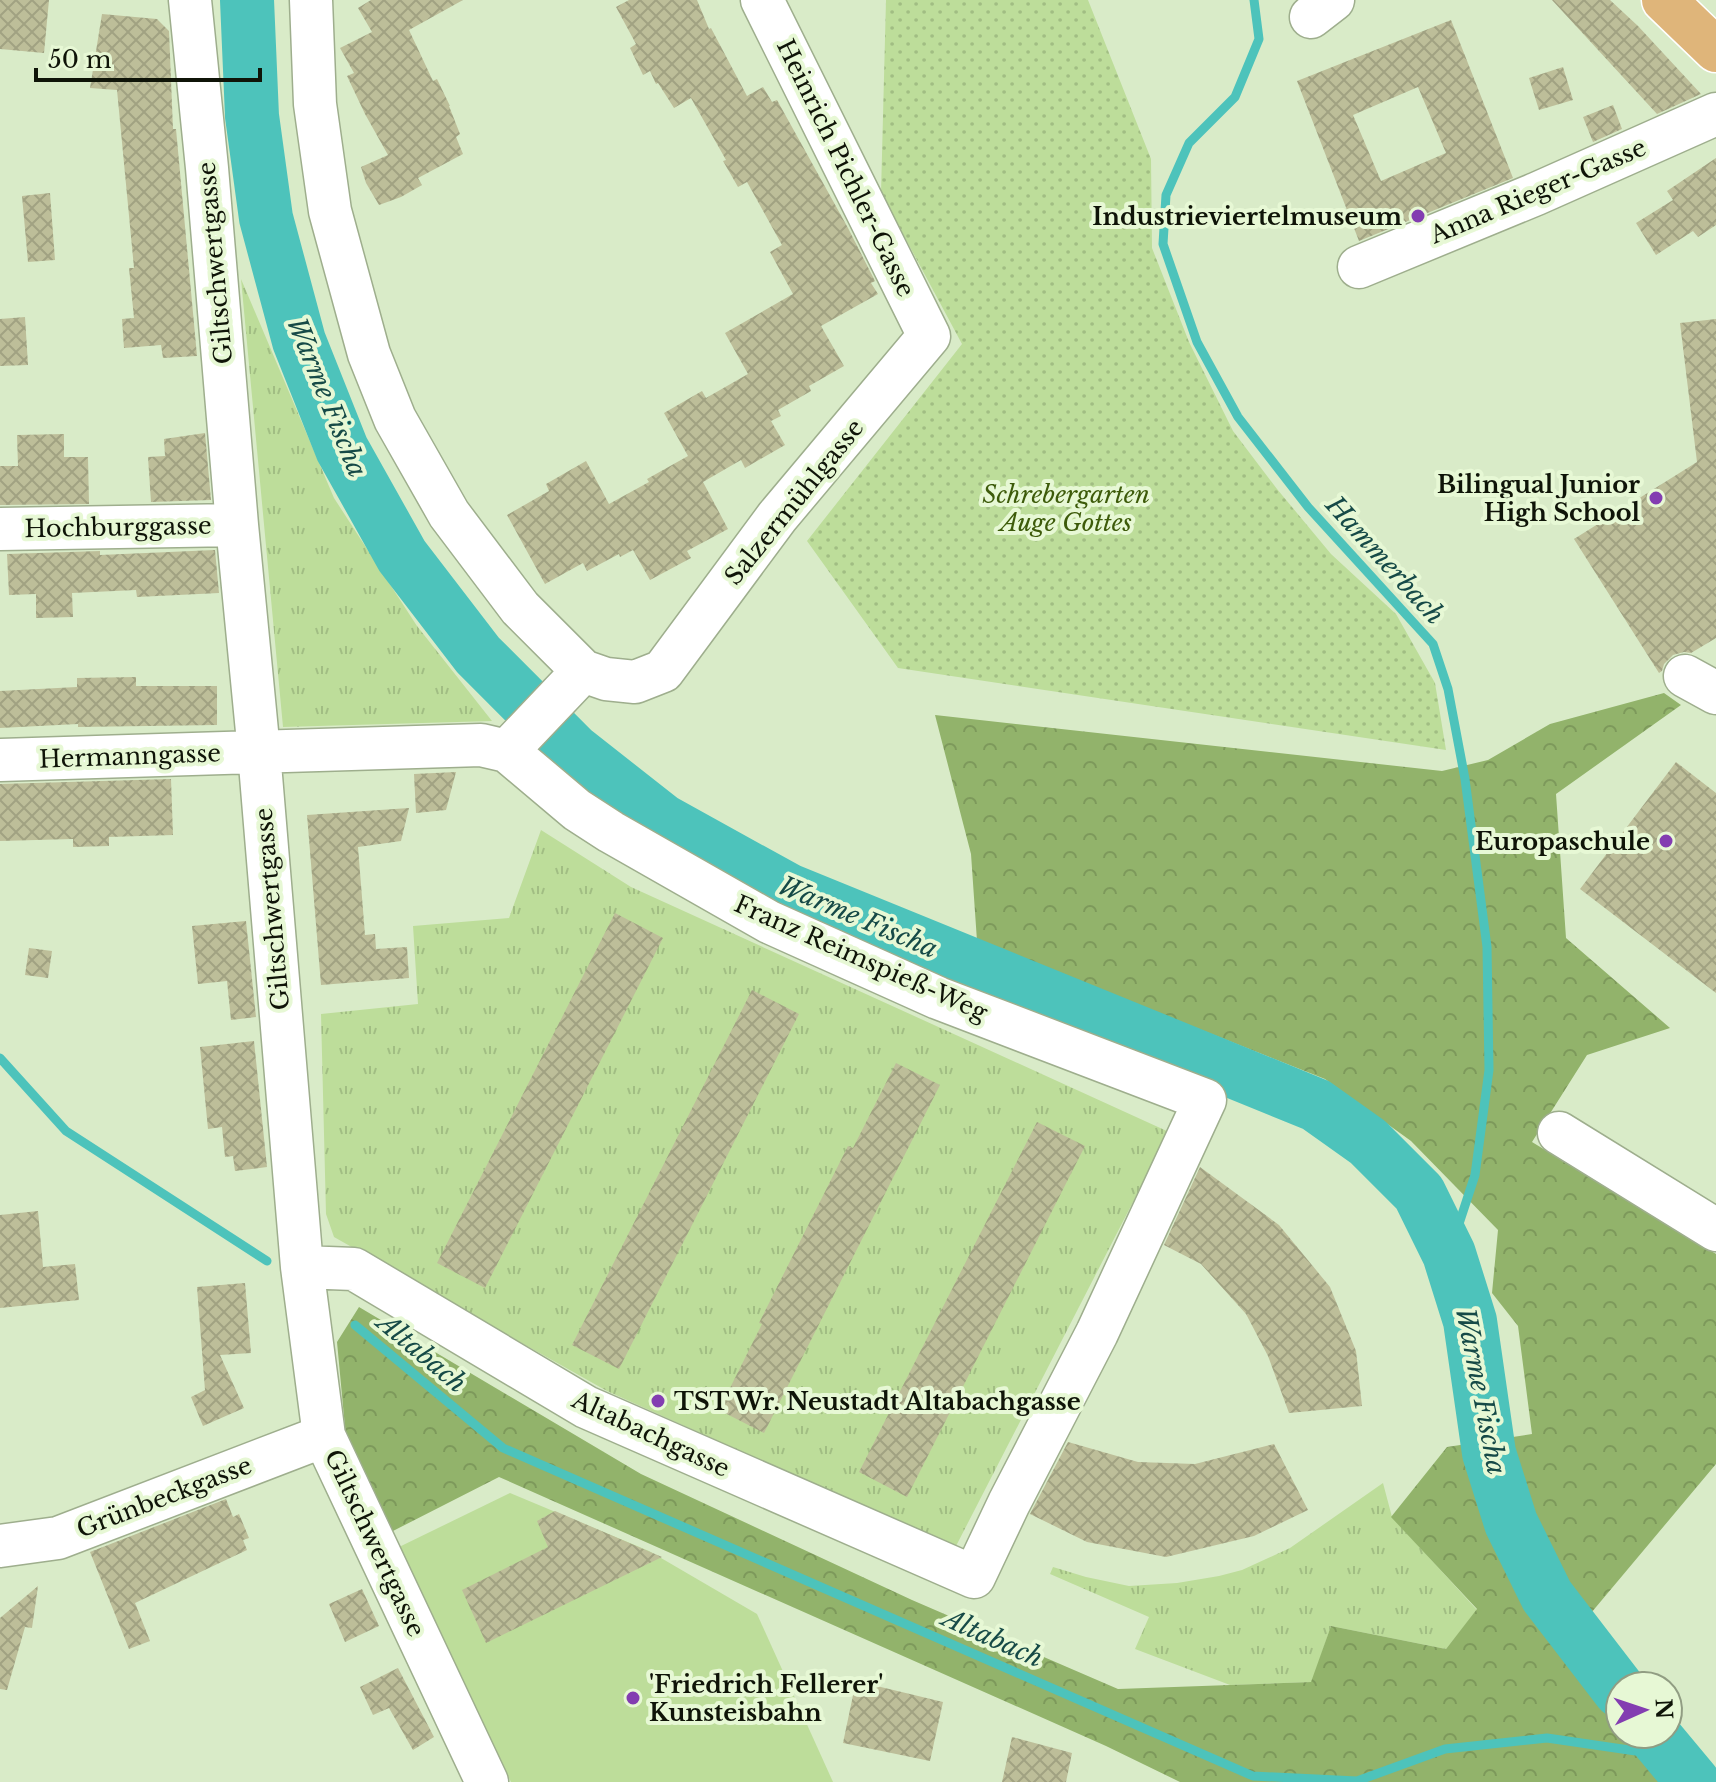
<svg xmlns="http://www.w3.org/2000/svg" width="1716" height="1782" font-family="'Libre Baskerville',serif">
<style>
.grass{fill:url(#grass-tufts)}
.forest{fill:url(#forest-crowns)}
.garden{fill:url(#garden-dots)}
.pitch{fill:#bddd9a}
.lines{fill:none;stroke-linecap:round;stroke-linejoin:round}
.stream{stroke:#4dc3bb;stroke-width:9}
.river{stroke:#4dc3bb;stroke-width:54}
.building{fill:url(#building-cross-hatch);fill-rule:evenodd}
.minor-casing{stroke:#9eae8d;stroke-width:45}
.major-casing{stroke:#fff;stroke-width:47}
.minor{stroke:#fff;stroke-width:42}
.major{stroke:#dfb57a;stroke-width:44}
.poi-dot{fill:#833db1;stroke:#e7f8d5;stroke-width:3}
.labels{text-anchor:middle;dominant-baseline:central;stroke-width:8;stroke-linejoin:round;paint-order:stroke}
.street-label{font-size:24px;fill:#0f1408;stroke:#e7f8d5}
.poi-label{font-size:24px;font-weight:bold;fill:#0f1408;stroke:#e7f8d5;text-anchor:end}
.park-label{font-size:24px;font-style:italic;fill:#3d5b0a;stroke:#e7f8d5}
.water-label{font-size:26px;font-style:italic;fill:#164a47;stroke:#e7f8d5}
</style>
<defs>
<pattern id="grass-tufts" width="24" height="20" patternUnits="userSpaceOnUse" patternTransform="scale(2)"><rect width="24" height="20" fill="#bddd9a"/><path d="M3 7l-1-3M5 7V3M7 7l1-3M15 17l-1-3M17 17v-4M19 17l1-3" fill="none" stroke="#a1bd83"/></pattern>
<pattern id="forest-crowns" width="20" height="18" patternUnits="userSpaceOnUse" patternTransform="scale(2)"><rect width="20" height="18" fill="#92b36b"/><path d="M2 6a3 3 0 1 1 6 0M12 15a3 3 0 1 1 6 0" fill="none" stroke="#7d995b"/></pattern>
<pattern id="garden-dots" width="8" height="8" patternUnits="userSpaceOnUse" patternTransform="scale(2)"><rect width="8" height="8" fill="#bddd9a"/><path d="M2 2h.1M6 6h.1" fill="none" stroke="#a1bd83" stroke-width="1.8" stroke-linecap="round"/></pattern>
<pattern id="building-cross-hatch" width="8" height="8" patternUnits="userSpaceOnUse" patternTransform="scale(2)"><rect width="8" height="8" fill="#bdbe99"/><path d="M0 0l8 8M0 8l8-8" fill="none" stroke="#a1a282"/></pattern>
</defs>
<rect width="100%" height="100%" fill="#d9ebc8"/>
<!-- grass -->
<path class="grass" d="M241,279L334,498L417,626L492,721L283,727Z
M541,830L631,887L1169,1132L955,1548L607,1391L334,1237L326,1214L321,1014L418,1004L413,926L509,918Z
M1383,1483L1392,1517L1477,1610L1446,1649L1331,1626L1312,1682L1230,1685L1135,1649L1149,1617L1050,1574L1053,1567L1086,1577L1129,1586L1177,1583L1219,1576L1242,1570L1290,1548Z"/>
<!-- forest -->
<path class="forest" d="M1664,693L1681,705L1556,794L1566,938L1670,1028L1587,1055L1532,1142L1716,1254V1464L1586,1619L1639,1686H1620V1734H1668V1722L1716,1782H1180L1106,1746L499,1477L391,1532L346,1438L337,1342L359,1307L641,1474L912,1600L1118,1689L1311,1682L1331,1626L1446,1649L1477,1609L1391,1517L1447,1447L1532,1434L1518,1326L1492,1293L1498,1230L1411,1141L1325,1079L977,941L971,854L935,715L1442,771L1488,760L1550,724Z"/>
<!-- garden -->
<path class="garden" d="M886,0H1088L1151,159L1152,248L1189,342L1233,431L1277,489L1331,554L1396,614L1435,683L1446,750L898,668L807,541L962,344L881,193Z"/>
<!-- pitch -->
<path class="pitch" d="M510,1493L649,1551L757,1614L833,1782H511L397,1548Z"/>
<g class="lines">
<!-- stream -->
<path class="stream" d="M1254,0L1259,39L1235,97L1189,143L1166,195L1163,244L1197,342L1238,417L1308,507L1433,644L1448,689L1465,779L1487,947L1489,1070L1475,1175L1449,1254
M0,1058L66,1131L267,1261
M355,1325L503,1448L1253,1776L1357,1781L1445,1749L1547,1738L1670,1756"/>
<!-- river -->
<path class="river" d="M247,0L252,116L266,218L299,341L342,449L402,556L478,655L574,751L663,821L788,890L1316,1105L1368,1142L1419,1193L1449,1254L1470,1321L1489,1453L1511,1523L1547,1596L1620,1691
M1653,1734L1693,1782"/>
</g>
<!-- building -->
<path class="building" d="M0,0H49L44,53L0,49Z
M371,0H463L409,30L433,81L437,79L450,106H449L460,134L456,137L463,154L418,178L422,185L401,197L379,205L366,183L361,167L388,155L365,114L347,76L354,73L340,48L372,32L358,8Z
M629,0H697L709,29L711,28L747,96L763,87L772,102L777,100L848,228L875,281L871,283L878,294L821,326L844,366L809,386L811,391L778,410L781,416L771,421L785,445L745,468L741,460L703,482L728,529L687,551L691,558L650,580L633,550L620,557L619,554L587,571L583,563L545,584L507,515L549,491L546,484L586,461L609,504L649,482L647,479L688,456L664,413L702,391L706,398L748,374L725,333L793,294L770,252L782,245L747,182L738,187L723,161L726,160L691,98L674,108L658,83L656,84L650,71L643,75L630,48L636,44L616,7Z
M1552,0H1610L1638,26L1701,94L1657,114Z
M102,14L157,19L169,31L173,129H176L197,356L163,358L161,345L124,348L122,319L134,318L129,268H134L117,90L90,88Z
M1451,20L1513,178L1359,241L1297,81ZM1418,87L1446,153L1381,181L1353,115Z
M1563,67L1573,100L1539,110L1529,78Z
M1613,105L1622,129L1593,142L1583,117Z
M1716,158V225L1698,237L1693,231L1656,255L1636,223L1673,200L1667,191Z
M50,193L55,260L28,262L22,196Z
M25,317L28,365L0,366V319Z
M1716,319V638L1691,653L1684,652L1673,655L1664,664L1662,671L1659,673L1574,539L1697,462L1680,323Z
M205,433L211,500L151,502L148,457L165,456L164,439Z
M64,434V457H88L89,504L0,505V466H18L17,435Z
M215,550L219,593L137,597L136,590L72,593L73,617L36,618V594L9,595L7,554L100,551V555Z
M136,677V686H217V725L78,727V724L0,728V691L77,687V678Z
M1676,762L1716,793V993L1580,889Z
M456,772L446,810L416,813L414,774Z
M171,779L173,835L109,837V846L73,847V839L0,841V784Z
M409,808L401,841L358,847L365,935L375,934L376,949L407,947L409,978L321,985L307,815Z
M615,913L663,938L485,1288L437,1263Z
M246,921L256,1017L231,1020L227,981L198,984L192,926Z
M29,948L52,951L48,978L25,975Z
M752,990L799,1014L619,1369L572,1345Z
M254,1041L267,1167L235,1171L233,1156L225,1157L222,1127L208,1129L200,1047Z
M896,1063L940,1085L764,1433L719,1410L762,1324L759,1323L848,1146L853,1148Z
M1037,1122L1085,1146L907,1497L859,1472Z
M1200,1167L1279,1225L1330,1287L1356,1351L1362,1406L1289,1413L1268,1356L1246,1314L1201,1264L1164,1245Z
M38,1211L43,1267L75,1264L79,1300L0,1308V1215Z
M245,1283L251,1353L220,1355L244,1408L203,1426L191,1397L205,1390L197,1287Z
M1068,1442L1138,1462L1195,1464L1274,1444L1308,1510L1254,1536L1166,1557L1087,1542L1030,1514Z
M226,1499L233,1517L239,1514L249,1538L243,1540L247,1550L135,1603L150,1641L129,1649L90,1552Z
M555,1511L662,1557L486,1643L462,1590L548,1547L537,1521Z
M38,1586L32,1628L25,1627L7,1690L0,1689V1618Z
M362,1589L379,1626L345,1642L329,1604Z
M398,1668L434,1737L413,1750L389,1708L373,1715L360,1687Z
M856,1681L943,1702L930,1761L843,1743Z
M1012,1737L1072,1753L1066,1782H1002Z"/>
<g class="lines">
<defs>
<path id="minor" d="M190,0L207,168L237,525L259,752L302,1267L324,1436L487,1782
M311,0L315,104L330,211L369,354L395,419L449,514L520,608L583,671L606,679L635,682L663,671L777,517L929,336L762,0
M1311,17L1333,0
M1359,267L1536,194L1716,114
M0,529L237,525
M1685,676L1716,693
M507,751L583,671
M0,760L481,745L507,751L577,810L611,832L769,922L938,998L1205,1100L1097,1333L1009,1503L974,1577L586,1407L354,1269L302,1267
M1559,1133L1716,1230
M0,1546L58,1538L324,1436"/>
<path id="major" d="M1664,0L1716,50"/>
</defs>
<!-- minor casing -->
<use href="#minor" class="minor-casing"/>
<!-- major casing -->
<use href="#major" class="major-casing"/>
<!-- minor -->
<use href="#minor" class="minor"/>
<!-- major -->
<use href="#major" class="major"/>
</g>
<!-- markers -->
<g class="poi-dot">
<circle cx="1418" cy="216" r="8"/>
<circle cx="1656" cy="498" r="8"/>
<circle cx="1666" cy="841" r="8"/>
<circle cx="658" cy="1401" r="8"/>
<circle cx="633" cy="1698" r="8"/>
</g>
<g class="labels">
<!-- street labels -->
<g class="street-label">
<text transform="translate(846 168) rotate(64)">Heinrich Pichler-Gasse</text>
<text transform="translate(1538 191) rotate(-23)">Anna Rieger-Gasse</text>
<text transform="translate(215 263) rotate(-95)">Giltschwertgasse</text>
<text transform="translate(794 502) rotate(-51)">Salzermühlgasse</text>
<text transform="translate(118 527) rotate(-1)">Hochburggasse</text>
<text transform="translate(130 756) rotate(-2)">Hermanngasse</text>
<text transform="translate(272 909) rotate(-95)">Giltschwertgasse</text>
<text transform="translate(861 958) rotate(24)">Franz Reimspieß-Weg</text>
<text transform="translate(651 1434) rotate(25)">Altabachgasse</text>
<text transform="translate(164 1497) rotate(-21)">Grünbeckgasse</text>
<text transform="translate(375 1543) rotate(65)">Giltschwertgasse</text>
</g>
<!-- poi labels -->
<g class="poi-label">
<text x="1402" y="216">Industrieviertelmuseum</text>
<text x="1640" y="484">Bilingual Junior<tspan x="1640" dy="28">High School</tspan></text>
<text x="1650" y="841">Europaschule</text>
<text x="674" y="1401" text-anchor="start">TST Wr. Neustadt Altabachgasse</text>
<text x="649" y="1684" text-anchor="start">'Friedrich Fellerer'<tspan x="649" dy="28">Kunsteisbahn</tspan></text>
</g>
<!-- park labels -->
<g class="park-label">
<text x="1066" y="494">Schrebergarten<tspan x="1066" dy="28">Auge Gottes</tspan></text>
</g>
<!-- water labels -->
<g class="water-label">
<text transform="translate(327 397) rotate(68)">Warme Fischa</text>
<text transform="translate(1385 560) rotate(48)">Hammerbach</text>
<text transform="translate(858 917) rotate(23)">Warme Fischa</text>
<text transform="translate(422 1353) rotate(40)">Altabach</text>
<text transform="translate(1481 1391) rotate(79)">Warme Fischa</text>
<text transform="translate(993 1638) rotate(24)">Altabach</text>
</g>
</g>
<!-- north arrow -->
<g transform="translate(1644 1710) rotate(87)"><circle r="38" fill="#e7f8d5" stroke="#919d83" stroke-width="2"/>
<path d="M0-6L14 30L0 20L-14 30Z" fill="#833db1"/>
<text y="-12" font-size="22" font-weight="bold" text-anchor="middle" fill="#0f1408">N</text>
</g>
<!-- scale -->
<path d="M36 68v12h224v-12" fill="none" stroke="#0f1408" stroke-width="4"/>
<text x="48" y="68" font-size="24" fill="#0f1408" stroke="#e7f8d5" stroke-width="6" paint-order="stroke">50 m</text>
</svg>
